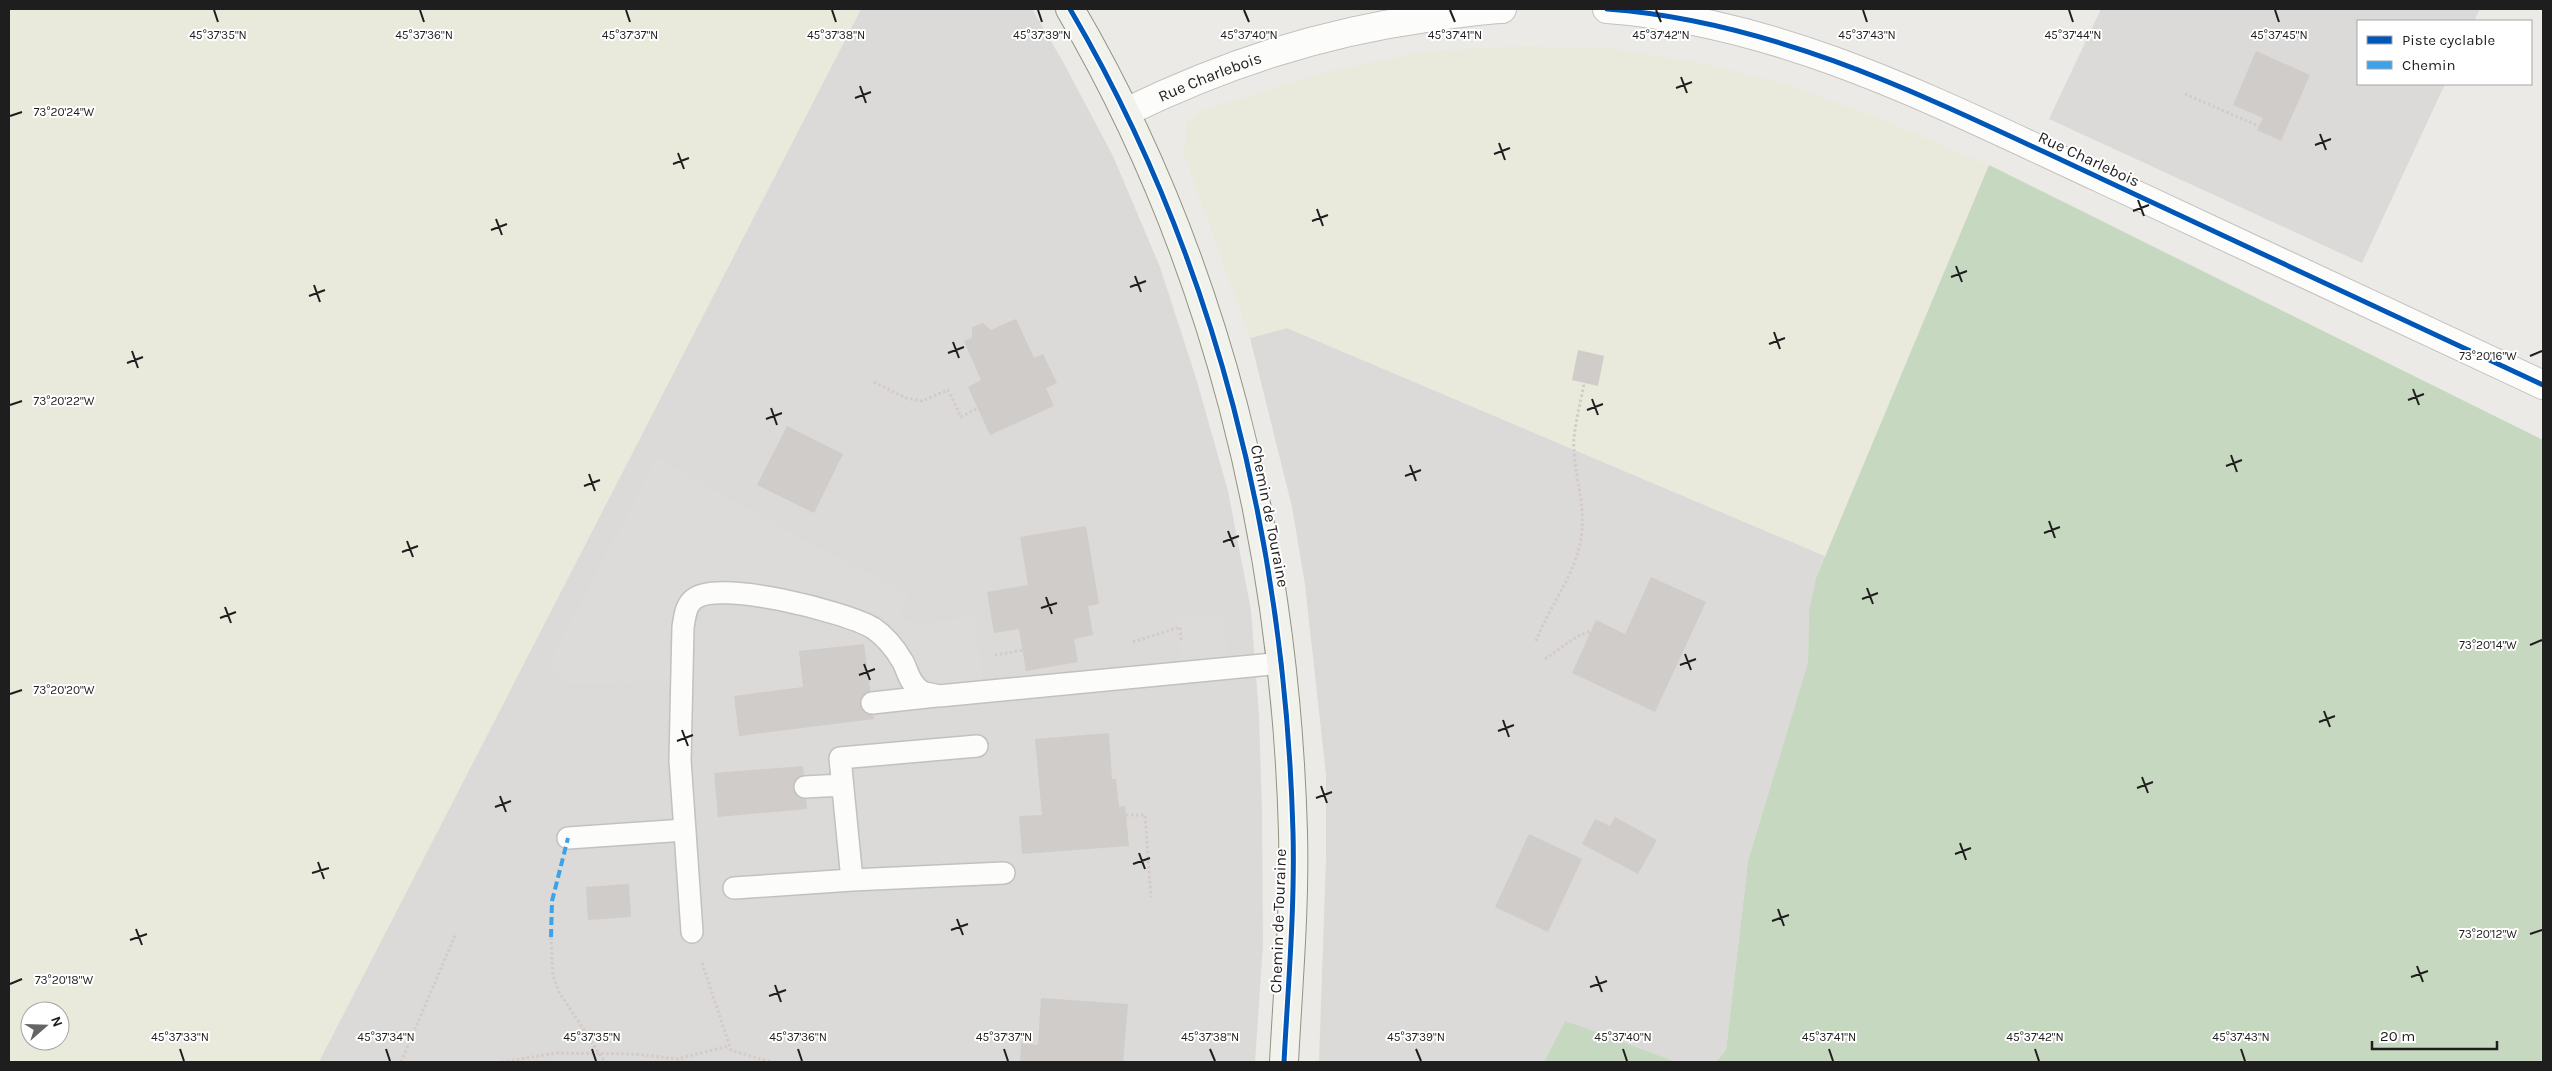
<svg xmlns="http://www.w3.org/2000/svg" width="2552" height="1071" font-family="Karla,sans-serif">
<style>
.residential{fill:#dbdad8}
.farmland{fill:#e9eadb;fill-rule:evenodd}
.forest{fill:#c6d8bf}
.parking{fill:#dcdbda}
.building{fill:#cfccca}
.lines{fill:none;stroke-linecap:round;stroke-linejoin:round}
.lane-casing{stroke:#c2c1bf;stroke-width:24}
.street-casing{stroke:#c2c1bf;stroke-width:30}
.secondary-casing{stroke:#919381;stroke-width:30}
.path{stroke:#d5cac7;stroke-width:3;stroke-dasharray:2.5 2.5;stroke-linecap:butt}
.lane{stroke:#fcfcfb;stroke-width:21}
.street{stroke:#fcfcfb;stroke-width:28}
.secondary{stroke:#f1f2eb;stroke-width:28}
.quiet{stroke:#3da2ea;stroke-width:4;stroke-dasharray:8 4;stroke-linecap:butt}
.cycleway-casing{stroke:#fff;stroke-width:8}
.cycleway{stroke:#0057b8;stroke-width:5}
.ticks{fill:none;stroke:#1e1e1e;stroke-width:2}
.labels{text-anchor:middle;dominant-baseline:central;stroke-width:4;stroke-linejoin:round;paint-order:stroke}
.street-label{font-size:16px;fill:#1e1e1e;stroke:#fff}
.ticks-label{font-size:12px;text-anchor:middle;fill:#1e1e1e;stroke:#fff;stroke-width:4;stroke-linejoin:round;paint-order:stroke}
</style>
<rect width="100%" height="100%" fill="#eceae7"/>
<!-- residential -->
<path class="residential" d="M861,9H1032L1062,60L1113,156L1160,267L1196,378L1228,491L1251,610L1259,715L1262,810L1263,945L1255,1062H318Z
M2101,9H2480L2474,21H2358V84H2445L2362,263L2049,119Z
M1287,328L1825,556L1816,578L1809,610L1808,662L1748,861L1726,1050L1716,1062H1676L1565,1021L1544,1062H1319L1326,859V775L1305,585L1292,507L1250,338Z"/>
<!-- farmland -->
<path class="farmland" d="M9,9H861L319,1062H9ZM30,1011H60V1041H30Z
M1520,46L1618,49L1704,64L1782,83L1879,118L1989,165L1825,556L1287,328L1250,338L1184,155L1186,121L1204,110L1330,71L1425,51Z"/>
<!-- forest -->
<path class="forest" d="M1989,165L2543,440V1062H1716L1726,1050L1748,861L1808,662L1809,610L1816,578Z
M1565,1021L1580,1026L1676,1062H1544Z"/>
<!-- parking -->
<path class="parking" d="M657,458L809,543L909,594L900,612L908,621L923,624L973,616L985,691H921L891,645L804,606L694,599L682,682L569,683L547,667Z
M1222,615L1231,668L1183,672L1177,619Z"/>
<!-- building -->
<path class="building" d="M2256,51L2310,75L2281,141L2257,130L2263,118L2233,105Z
M1016,319L1034,358L1043,354L1057,383L1046,388L1054,406L990,435L968,387L981,380L964,341L972,338V327L983,323L991,330Z
M1578,350L1604,356L1598,386L1572,380Z
M787,426L843,454L814,513L757,485Z
M1086,526L1099,604L1088,606L1093,635L1074,639L1078,662L1026,671L1019,629L994,633L987,592L1028,585L1020,537Z
M1651,577L1706,602L1655,712L1572,673L1596,620L1625,634Z
M864,644L874,719L739,736L734,696L803,687L799,651Z
M1109,733L1112,779H1116L1119,807L1125,806L1129,846L1022,854L1019,816L1042,815L1035,739Z
M803,766L807,809L718,817L714,773Z
M1615,817L1657,840L1638,874L1582,844L1595,819L1610,826Z
M1529,834L1582,859L1548,932L1495,907Z
M629,884L631,917L588,920L586,887Z
M1041,998L1128,1004L1123,1062H1020L1021,1043L1038,1045Z"/>
<g class="lines">
<defs>
<path id="lane" d="M872,703L936,696
M977,746L840,758L852,880L1004,873
M805,787L842,785
M568,838L685,830
M734,888L852,880
M692,932L680,760L683,627C685,617 685,606 694,599C718,579 846,612 873,628C885,636 896,650 903,662C908,672 910,684 921,691C925,694 934,694 939,696L1282,663"/>
<g id="street">
<path d="M1607,9C1784,22 1942,105 2100,178C2248,247 2396,316 2543,385"/>
<path id="s1" d="M1126,112C1223,65 1319,33 1427,18C1452,14 1477,10 1502,9"/>
</g>
<path id="secondary" d="M1070,9C1216,258 1285,545 1293,832C1295,908 1288,986 1284,1062"/>
</defs>
<!-- lane casing -->
<use href="#lane" class="lane-casing"/>
<!-- street casing -->
<use href="#street" class="street-casing"/>
<!-- secondary casing -->
<use href="#secondary" class="secondary-casing"/>
<!-- path -->
<path class="path" d="M2185,94L2259,126
M874,382L906,398L922,401L948,390L961,417L978,408
M1536,641C1549,607 1575,575 1581,539C1586,509 1576,481 1574,451C1572,432 1581,403 1584,383
M1133,642L1180,627L1181,640
M995,655L1023,650
M1545,659C1562,648 1572,637 1591,631
M1126,815H1145L1151,897
M551,937L553,976L559,992L605,1062
M702,963L731,1050L771,1062
M401,1062L456,933
M502,1062L556,1053L635,1054L677,1059L729,1046"/>
<!-- lane -->
<use href="#lane" class="lane"/>
<!-- street -->
<use href="#street" class="street"/>
<!-- secondary -->
<use href="#secondary" class="secondary"/>
<!-- quiet -->
<path class="quiet" d="M551,937L552,901L568,838"/>
<defs>
<path id="cycleway" d="M1070,9C1216,258 1285,545 1293,832C1295,908 1288,986 1284,1062
M1607,9C1784,22 1942,105 2100,178C2248,247 2396,316 2543,385"/>
</defs>
<!-- cycleway casing -->
<use href="#cycleway" class="cycleway-casing"/>
<!-- cycleway -->
<use href="#cycleway" class="cycleway"/>
</g>
<!-- ticks -->
<path class="ticks" d="M214,10L218,22M420,10L424,22M626,10L630,22M832,10L836,22M1038,10L1042,22M1244,10L1249,22M1450,10L1455,22M1656,10L1661,22M1863,10L1867,22M2069,10L2073,22M2275,10L2279,22M1681,77L1687,93M860,86L866,103M1676,88L1692,82M855,98L871,92M10,116L22,112M2320,134L2326,150M1499,143L1505,160M2315,145L2331,139M678,153L684,169M1494,154L1510,148M673,164L689,158M2138,200L2144,216M1317,209L1323,226M2133,211L2149,205M496,219L502,235M1312,221L1328,215M491,230L507,224M1956,266L1962,282M1135,276L1141,292M1951,277L1967,271M314,285L320,302M1130,287L1146,281M309,296L325,290M1774,332L1780,349M953,342L959,358M1769,344L1785,338M132,351L138,368M948,353L964,347M2530,356L2542,351M127,363L143,357M2413,389L2419,405M1592,399L1598,415M2408,400L2424,394M10,405L22,401M771,408L777,425M1587,410L1603,404M766,419L782,413M2231,455L2237,472M1410,465L1416,481M2226,466L2242,460M589,474L595,491M1405,476L1421,470M584,486L600,480M2049,521L2055,538M1228,531L1234,547M2044,533L2060,527M407,541L413,557M1223,542L1239,536M402,552L418,546M1867,588L1873,604M1046,597L1052,614M1862,599L1878,593M225,607L231,623M1041,608L1057,603M220,618L236,612M2530,645L2542,640M1685,654L1691,670M864,664L870,680M1680,665L1696,659M859,675L875,669M10,694L22,690M2324,711L2330,727M1503,720L1509,737M2319,722L2335,716M682,730L688,746M1498,731L1514,725M677,741L693,735M2142,777L2148,793M1321,786L1327,803M2137,788L2153,782M500,796L506,812M1316,798L1332,792M495,807L511,801M1960,843L1966,860M1139,853L1145,869M1955,854L1971,848M318,862L324,879M1133,864L1150,858M312,873L329,868M1778,909L1784,926M957,919L963,935M1772,921L1789,915M136,929L142,945M951,930L968,924M2530,934L2542,930M130,940L147,934M2417,966L2423,982M1596,976L1602,992M2411,977L2428,971M10,984L22,979M775,985L781,1002M1590,987L1607,981M769,996L786,990M180,1049L184,1061M386,1049L390,1061M592,1049L596,1061M798,1049L802,1061M1004,1049L1008,1061M1210,1049L1215,1061M1416,1049L1421,1061M1623,1049L1627,1061M1829,1049L1833,1061M2035,1049L2039,1061M2241,1049L2245,1061"/>
<g class="labels">
<!-- street labels -->
<g class="street-label">
<text stroke="none"><textPath href="#s1" startOffset="91">Rue Charlebois</textPath></text>
<text transform="translate(2089 159) rotate(25)">Rue Charlebois</text>
<text transform="translate(1270 516) rotate(79)">Chemin de Touraine</text>
<text transform="translate(1278 921) rotate(-88)">Chemin de Touraine</text>
</g>
</g>
<g class="ticks-label">
<text x="424" y="39">45°37'36"N</text>
<text x="836" y="39">45°37'38"N</text>
<text x="1042" y="39">45°37'39"N</text>
<text x="1249" y="39">45°37'40"N</text>
<text x="2279" y="39">45°37'45"N</text>
<text x="218" y="39">45°37'35"N</text>
<text x="630" y="39">45°37'37"N</text>
<text x="1455" y="39">45°37'41"N</text>
<text x="1661" y="39">45°37'42"N</text>
<text x="1867" y="39">45°37'43"N</text>
<text x="2073" y="39">45°37'44"N</text>
<text x="64" y="116">73°20'24"W</text>
<text x="2488" y="360">73°20'16"W</text>
<text x="64" y="405">73°20'22"W</text>
<text x="2488" y="649">73°20'14"W</text>
<text x="64" y="694">73°20'20"W</text>
<text x="2488" y="938">73°20'12"W</text>
<text x="64" y="984">73°20'18"W</text>
<text x="180" y="1041">45°37'33"N</text>
<text x="386" y="1041">45°37'34"N</text>
<text x="592" y="1041">45°37'35"N</text>
<text x="798" y="1041">45°37'36"N</text>
<text x="1004" y="1041">45°37'37"N</text>
<text x="1210" y="1041">45°37'38"N</text>
<text x="1416" y="1041">45°37'39"N</text>
<text x="1623" y="1041">45°37'40"N</text>
<text x="1829" y="1041">45°37'41"N</text>
<text x="2035" y="1041">45°37'42"N</text>
<text x="2241" y="1041">45°37'43"N</text>
</g>
<!-- border -->
<rect width="2552" height="1071" fill="none" stroke="#1e1e1e" stroke-width="20"/>
<!-- legend -->
<rect x="2357" y="20" width="175" height="65" fill="#ffffff" stroke="#a5a5a5"/>
<rect x="2367" y="36" width="25" height="8" fill="#0057b8" stroke="#a5a5a5"/>
<text x="2402" y="45" font-size="15" fill="#1e1e1e">Piste cyclable</text>
<rect x="2367" y="61" width="25" height="8" fill="#3da2ea" stroke="#a5a5a5"/>
<text x="2402" y="70" font-size="15" fill="#1e1e1e">Chemin</text>
<!-- north arrow -->
<g transform="translate(45 1026) rotate(70)"><circle r="24" fill="#ffffff" stroke="#a5a5a5"/>
<path d="M0-4L9 19L0 12L-9 19Z" fill="#666564"/>
<text y="-8" font-size="14" font-weight="bold" text-anchor="middle" fill="#1e1e1e">N</text>
</g>
<!-- scale -->
<path d="M2372 1041v8h125v-8" fill="none" stroke="#1e1e1e" stroke-width="2.5"/>
<text x="2380" y="1041" font-size="15" fill="#1e1e1e" stroke="#ffffff" stroke-width="4" paint-order="stroke">20 m</text>
</svg>
